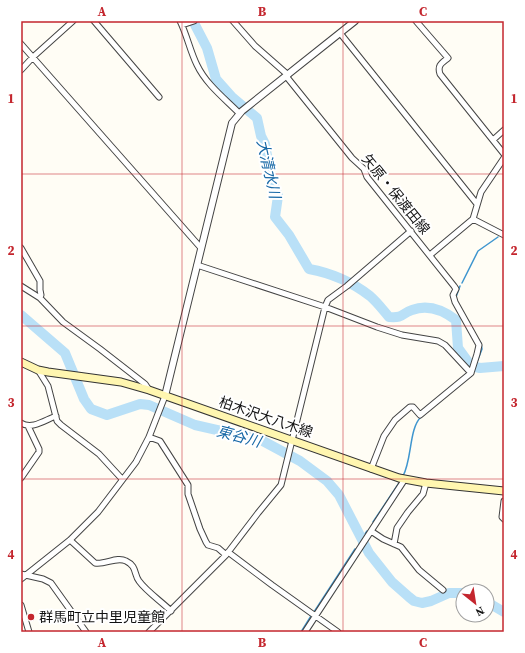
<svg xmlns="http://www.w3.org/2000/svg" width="525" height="653" font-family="'Source Serif 4','Noto Sans JP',serif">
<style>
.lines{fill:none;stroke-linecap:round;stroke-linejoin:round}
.stream{stroke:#3f96cf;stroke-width:1.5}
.river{stroke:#b9e0f7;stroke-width:10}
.minor-casing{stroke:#444;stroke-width:7}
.tertiary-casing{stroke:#444;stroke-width:8}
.secondary-casing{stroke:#333;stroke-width:9}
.minor{stroke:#fff;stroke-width:5}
.tertiary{stroke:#fff;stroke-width:6}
.secondary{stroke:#fff6b0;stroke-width:7}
.grid{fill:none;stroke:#c4262e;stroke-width:1;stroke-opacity:0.55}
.poi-dot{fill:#c4262e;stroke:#fff;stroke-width:1.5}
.labels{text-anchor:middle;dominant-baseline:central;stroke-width:4;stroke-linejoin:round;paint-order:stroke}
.street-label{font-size:14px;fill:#111;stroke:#fff}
.poi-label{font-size:14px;fill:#111;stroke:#fff;text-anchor:start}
.water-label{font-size:15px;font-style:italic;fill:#1768a6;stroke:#fff}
.neatline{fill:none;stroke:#c4262e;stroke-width:1.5}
.grid-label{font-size:13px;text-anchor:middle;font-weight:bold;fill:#c4262e}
</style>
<rect width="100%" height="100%" fill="#fffdf5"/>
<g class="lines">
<!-- stream -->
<path class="stream" d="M462,283L478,251L498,237
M456,297L460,286
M477,362L482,349L481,343
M403,476C412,460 409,428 421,417
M373,522L399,483
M359,543L367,531
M314,612L355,549
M301,632L311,616"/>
<!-- river -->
<path class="river" d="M193,21L207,48L216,79L232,97L257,118L261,136L265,144L271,179L278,196L275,217L289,235L309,269C331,273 352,282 370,296C377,302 383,310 389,317C405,318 400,314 412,310C428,304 443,310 456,320L458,348L471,366L480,368L504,366
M21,315L65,353L84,399L91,409L107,415L140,404L149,405L195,425L261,440L300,461L327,481L339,495L369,553L392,582L409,597L414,601L422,603L431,601L449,593H463
M487,602L504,612"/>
<defs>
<path id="minor" d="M94,21L159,97
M180,21C187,35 190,51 197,65C206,84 224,98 239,113
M233,21L255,46L288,75
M416,21L448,58C442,63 437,65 440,74L504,154
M182,25L194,21
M340,33L477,204
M21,44L201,248
M21,70L33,57L73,21
M286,76L352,158L364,169L367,177L454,286L456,289L453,295L455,302L479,345L477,354L471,373L420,415L413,407H410L395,420L384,436L371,469
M493,140L504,130
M473,219L481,192L504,158
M473,219L504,235
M21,248L40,281V290L41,295L40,298
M430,255L473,219
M197,265L325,307L377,327L402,335L438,341L445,345L471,373
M21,286L40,298L63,322L100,349L145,384L149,390
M38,370L48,386L57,421L61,425L99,454L122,479
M21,423C32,430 45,420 56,416
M149,437L160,441L188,485V494L200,529L206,542L208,545L218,548L226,555
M21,478L39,452V449L28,426
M504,501L502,517L504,519
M371,531L383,539L401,547L419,570L443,590
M70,540L95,563C105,565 117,556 126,561C137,566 134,575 139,581C146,591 162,602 171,611
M394,544L397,528L408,512L423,494L426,483
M228,552L272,585L338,632
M21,574L43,579L51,583L86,632
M21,579L70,540L98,512L136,462L149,437L165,396
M21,605L29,632
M149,632L226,555L258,513L281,485L325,307L328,300L347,286L411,231
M305,632L405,479"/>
<path id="tertiary" d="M165,396L232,123L242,111L355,21"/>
<path id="secondary" d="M21,362L38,370L48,372L121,382L149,390L399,478L426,483L504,491"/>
</defs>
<!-- minor casing -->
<use href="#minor" class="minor-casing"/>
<!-- tertiary casing -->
<use href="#tertiary" class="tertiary-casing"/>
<!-- secondary casing -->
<use href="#secondary" class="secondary-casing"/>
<!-- minor -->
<use href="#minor" class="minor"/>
<!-- tertiary -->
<use href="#tertiary" class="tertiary"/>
<!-- secondary -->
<use href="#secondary" class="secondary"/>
</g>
<!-- grid -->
<path class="grid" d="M182,21V632M343,21V632M21,174H504M21,326H504M21,479H504"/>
<!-- markers -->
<circle class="poi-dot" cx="31" cy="617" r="4"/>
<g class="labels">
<!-- street labels -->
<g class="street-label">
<text transform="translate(396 194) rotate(51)">矢原・保渡田線</text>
<text transform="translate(266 417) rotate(19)">柏木沢大八木線</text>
</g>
<!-- poi labels -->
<g class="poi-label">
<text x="39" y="617">群馬町立中里児童館</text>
</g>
<!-- water labels -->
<g class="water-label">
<text transform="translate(269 169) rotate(77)">大清水川</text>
<text transform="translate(239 436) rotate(15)">東谷川</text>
</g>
</g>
<!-- border -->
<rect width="525" height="653" fill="none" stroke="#ffffff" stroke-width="44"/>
<!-- north arrow -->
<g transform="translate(475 603) rotate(150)"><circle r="19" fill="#ffffff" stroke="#a0a0a0"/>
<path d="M0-3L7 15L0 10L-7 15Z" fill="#c4262e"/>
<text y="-6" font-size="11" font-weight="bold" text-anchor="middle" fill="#111111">N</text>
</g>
<rect x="22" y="22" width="481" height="609" class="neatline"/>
<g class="grid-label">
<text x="102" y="16">A</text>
<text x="262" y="16">B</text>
<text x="423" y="16">C</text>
<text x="11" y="103">1</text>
<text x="514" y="103">1</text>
<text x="11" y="255">2</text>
<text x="514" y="255">2</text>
<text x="11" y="407">3</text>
<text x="514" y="407">3</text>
<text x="11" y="559">4</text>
<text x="514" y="559">4</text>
<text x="102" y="647">A</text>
<text x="262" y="647">B</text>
<text x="423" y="647">C</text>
</g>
</svg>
